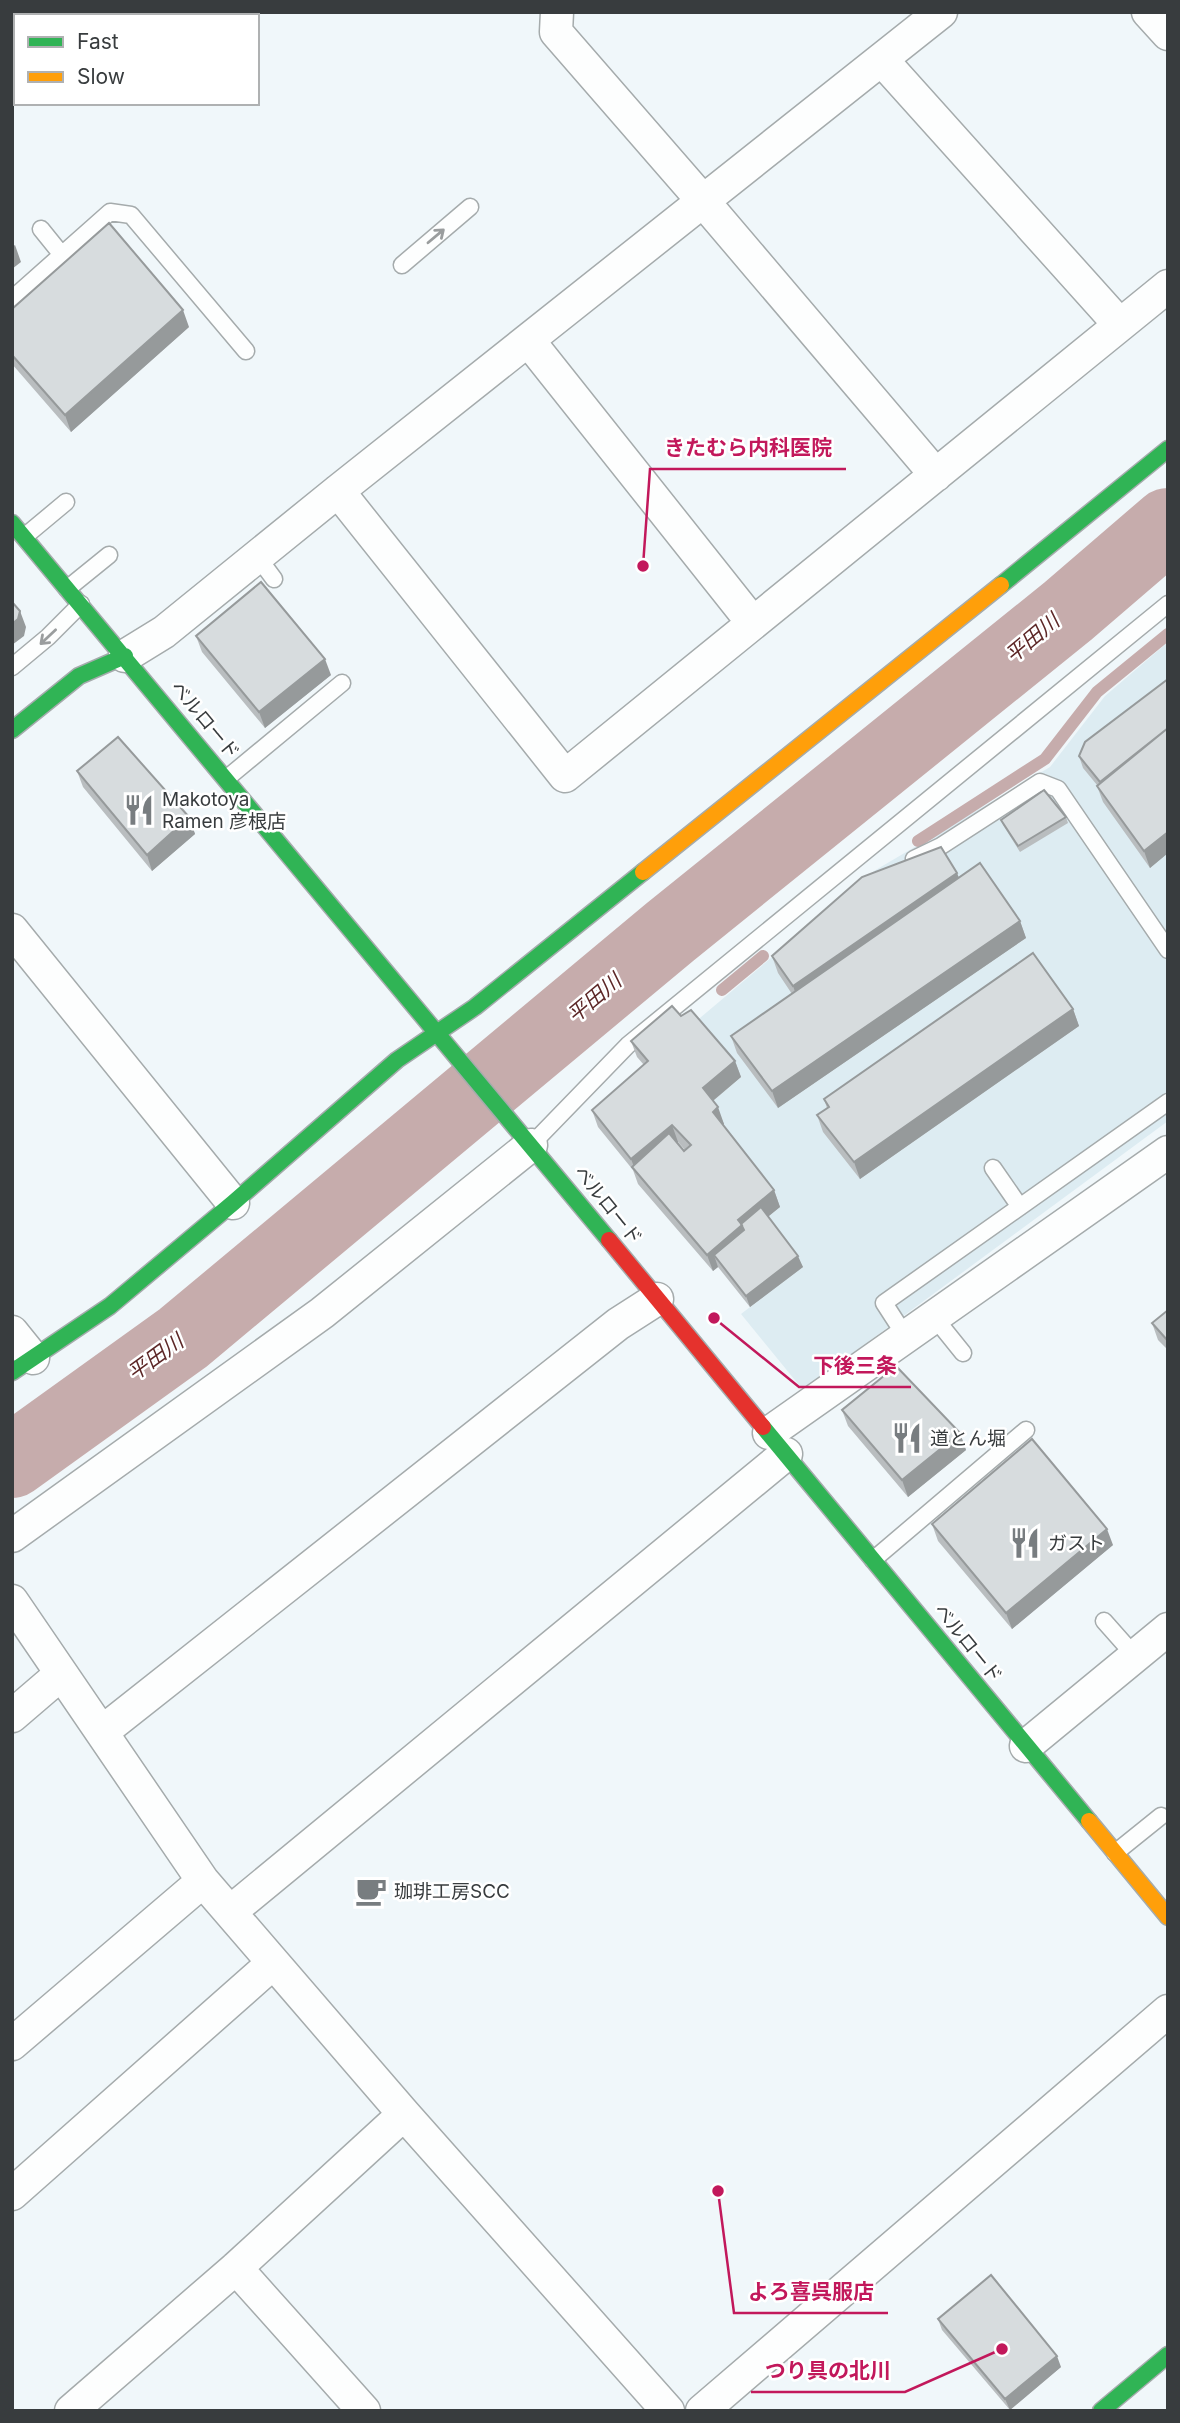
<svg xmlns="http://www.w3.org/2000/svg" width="1180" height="2423" font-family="Inter,'Noto Sans JP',sans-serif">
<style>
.built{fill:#ddecf2}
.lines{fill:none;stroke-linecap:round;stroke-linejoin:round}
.stream{stroke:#c6acac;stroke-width:12}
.river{stroke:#c6acac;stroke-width:74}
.lane-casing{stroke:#a5abac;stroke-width:19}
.street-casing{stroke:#a5abac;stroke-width:35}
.fast-casing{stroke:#a5abac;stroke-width:19}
.slow-casing{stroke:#a5abac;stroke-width:19}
.jam-casing{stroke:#a5abac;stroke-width:19}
.lane{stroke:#fdfefe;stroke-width:16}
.street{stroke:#fdfefe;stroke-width:32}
.fast{stroke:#30b455;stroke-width:16}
.slow{stroke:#ff9f0a;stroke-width:16}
.jam{stroke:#e5322d;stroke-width:16}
.wall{fill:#b9bdbf;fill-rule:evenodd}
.shaded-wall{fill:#969a9b}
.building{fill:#d7dcde;stroke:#969a9b;stroke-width:2}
.oneway{stroke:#9a9d9e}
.labels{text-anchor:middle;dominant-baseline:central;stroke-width:5;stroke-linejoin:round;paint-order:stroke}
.street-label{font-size:19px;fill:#383c3e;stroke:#fff}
.poi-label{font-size:19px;fill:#383c3e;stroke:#fff;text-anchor:start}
.water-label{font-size:21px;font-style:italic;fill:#5d2727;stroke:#fff}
.leader{fill:none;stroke:#c2185b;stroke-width:2.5}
.callout-dot{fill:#c2185b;stroke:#fff;stroke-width:2.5}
.callout-label{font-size:21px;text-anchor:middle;font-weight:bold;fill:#c2185b;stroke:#fff;stroke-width:5;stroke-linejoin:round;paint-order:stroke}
</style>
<rect width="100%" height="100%" fill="#f0f7fa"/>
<!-- built -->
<path class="built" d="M1168,642V1121L803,1390L741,1314L802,1267L766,1218L709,1104L741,1077L694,1023L874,871L1050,767L1105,696Z"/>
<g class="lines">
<!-- stream -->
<path class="stream" d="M918,841L1045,759L1097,692L1168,634
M722,990L763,956"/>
<!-- river -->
<path class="river" d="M12,1461L183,1338L670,932L1068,611L1168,525"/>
<defs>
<path id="lane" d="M41,229L62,255
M402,265L470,207
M12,299L110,212L131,215L246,351
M24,537L66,502
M257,556L274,579
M67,589L109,555
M12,667L48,637L81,604
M226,779L342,683
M914,859L941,846L1040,782L1058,789L1168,950
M531,1145L628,1045L1168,604
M993,1168L1020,1207
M934,1317L963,1353
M906,1337L884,1303L1168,1102
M873,1560L1026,1430
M1104,1621L1135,1656
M1115,1853L1161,1816"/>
<path id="street" d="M557,12L556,32L703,201L936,475
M1148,12L1168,34
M882,60L1120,325
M528,340L753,623
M338,491L565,776L1168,286
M125,656L164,632L338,491L941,12
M12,930L233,1203
M12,1332L33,1358
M769,1433L1168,1152
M12,1536L322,1313L531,1145
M12,1601L203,1881L404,2114L668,2411
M12,1716L61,1674
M102,1732L618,1324L657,1299
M1026,1746L1168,1629
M230,1912L786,1454
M12,2044L203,1881
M12,2194L273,1963
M236,2268L364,2411
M71,2411L236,2268L404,2114
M702,2411L1168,2011"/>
<path id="fast" d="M71,16L75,12
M12,523L609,1240
M1001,585L1168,449
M12,730L79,676L125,656
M12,1372L110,1306L233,1203L397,1060L475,1007L643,872
M763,1427L1089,1821
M1101,2411L1168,2355"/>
<path id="slow" d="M12,67L16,63
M643,872L1001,585
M1089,1821L1168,1917"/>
<path id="jam" d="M609,1240L763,1427"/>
</defs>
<!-- lane casing -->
<use href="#lane" class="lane-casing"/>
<!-- street casing -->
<use href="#street" class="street-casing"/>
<!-- fast casing -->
<use href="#fast" class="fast-casing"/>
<!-- slow casing -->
<use href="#slow" class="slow-casing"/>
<!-- jam casing -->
<use href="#jam" class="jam-casing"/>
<!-- lane -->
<use href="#lane" class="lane"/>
<!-- street -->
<use href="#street" class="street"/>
<!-- fast -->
<use href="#fast" class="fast"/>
<!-- slow -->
<use href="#slow" class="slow"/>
<!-- jam -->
<use href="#jam" class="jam"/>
</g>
<!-- wall -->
<path class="wall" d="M12,309L189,327L71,432L12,364Z
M196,636L331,675L265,728L202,652Z
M1168,679V853L1150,868L1103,802L1097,786V785L1083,768L1079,756Z
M77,771L189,817L195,834L152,871L83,787Z
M1066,817L1068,823L1020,852L1003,825L1001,820Z
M957,873L959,878L1020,921L1026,938L778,1108L737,1053L731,1036L792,994L778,973L772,956Z
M1073,1009L1079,1026L860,1179L823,1132L817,1115L827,1108L824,1099Z
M681,1016L735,1061L741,1077L713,1101L724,1124L723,1125L774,1190L780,1207L768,1216L803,1267L750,1307L718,1267L713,1271L638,1184L633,1170L598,1127L592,1110L644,1065L637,1057L631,1041ZM678,1142L685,1150L684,1151L677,1143Z
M1168,1310V1350L1158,1340L1152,1323Z
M842,1410L960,1433L966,1450L908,1497L848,1426Z
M932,1524L1113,1545L1012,1629L938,1541Z
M938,2319L1061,2367L1010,2410L942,2330Z"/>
<!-- shaded-wall -->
<path class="shaded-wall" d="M15,245L21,262L12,269V247Z
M183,310L189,327L71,432L65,415Z
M20,611L26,627L24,636L12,645V624Z
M325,659L331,675L265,728L259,712Z
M189,817L195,834L152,871L147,855Z
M1168,832V853L1150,868L1144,851Z
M957,873L963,889L799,1003L793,986Z
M1020,921L1026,938L778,1108L772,1091Z
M1073,1009L1079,1026L860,1179L854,1162Z
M735,1061L741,1077L709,1104L703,1088Z
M718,1107L724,1124L719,1128L713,1112Z
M672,1125L678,1142L638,1175L636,1172L631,1159Z
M774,1190L780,1207L746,1235L714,1255L718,1267L713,1271L707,1255L738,1220Z
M798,1256L803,1267L750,1307L746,1296Z
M960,1433L966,1450L908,1497L902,1480Z
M1107,1529L1113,1545L1012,1629L1006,1613Z
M1057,2356L1061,2367L1010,2410L1005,2399Z"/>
<!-- building -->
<path class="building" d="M109,223L183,310L65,415L12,355V309Z
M261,582L325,659L259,712L196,636Z
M12,602L20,611L18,619L12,624Z
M1168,679V728L1100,782L1079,756L1085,742Z
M1168,728V832L1144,851L1097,786Z
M118,737L189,817L147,855L77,771Z
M1044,790L1066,817L1018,846L1001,820Z
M941,847L957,873L793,986L772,956L862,877Z
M980,863L1020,921L772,1091L731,1036Z
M1033,953L1073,1009L854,1162L817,1115L829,1107L824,1099Z
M672,1006L681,1016L691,1010L735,1061L703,1088L718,1107L713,1112L774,1190L738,1220L742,1225L707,1255L632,1167L669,1133L684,1151L691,1145L672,1125L631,1159L592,1110L648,1061L631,1041Z
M761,1207L798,1256L746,1296L714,1255L744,1230L741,1224Z
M1168,1310V1341L1152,1323Z
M896,1366L960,1433L902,1480L842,1410Z
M1032,1439L1107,1529L1006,1613L932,1524Z
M991,2275L1057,2356L1005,2399L938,2319Z"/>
<!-- one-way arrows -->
<defs><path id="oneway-shaft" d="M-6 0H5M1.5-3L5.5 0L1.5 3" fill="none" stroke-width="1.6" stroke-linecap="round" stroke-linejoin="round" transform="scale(1.75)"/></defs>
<g class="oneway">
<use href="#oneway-shaft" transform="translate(436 236) rotate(-40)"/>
<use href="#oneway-shaft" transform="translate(48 637) rotate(137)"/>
</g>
<!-- icons -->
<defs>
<symbol id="restaurant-bare" viewBox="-9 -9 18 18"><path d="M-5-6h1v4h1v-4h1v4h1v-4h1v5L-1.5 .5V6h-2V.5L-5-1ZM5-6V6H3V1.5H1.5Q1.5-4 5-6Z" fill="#787d80" stroke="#fff" stroke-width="2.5" paint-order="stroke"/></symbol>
<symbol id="cafe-bare" viewBox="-9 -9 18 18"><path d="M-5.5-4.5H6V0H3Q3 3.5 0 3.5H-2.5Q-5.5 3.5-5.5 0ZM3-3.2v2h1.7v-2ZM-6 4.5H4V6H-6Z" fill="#787d80" stroke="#fff" stroke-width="2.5" paint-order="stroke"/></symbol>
</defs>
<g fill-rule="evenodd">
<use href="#restaurant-bare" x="117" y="788" width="44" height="44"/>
<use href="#restaurant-bare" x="885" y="1416" width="44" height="44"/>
<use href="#restaurant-bare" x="1003" y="1521" width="44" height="44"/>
<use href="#cafe-bare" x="349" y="1869" width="44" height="44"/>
</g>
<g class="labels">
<!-- street labels -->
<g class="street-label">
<text transform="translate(205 720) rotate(50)">ベルロード</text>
<text transform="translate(608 1205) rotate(51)">ベルロード</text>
<text transform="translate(968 1643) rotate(51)">ベルロード</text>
</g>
<!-- poi labels -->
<g class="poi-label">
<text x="162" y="799">Makotoya<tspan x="162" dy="22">Ramen 彦根店</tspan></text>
<text x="930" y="1438">道とん堀</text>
<text x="1048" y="1543">ガスト</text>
<text x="394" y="1891">珈琲工房SCC</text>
</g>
<!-- water labels -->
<g class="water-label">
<text transform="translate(1032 638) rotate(-40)">平田川</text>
<text transform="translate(594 998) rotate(-40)">平田川</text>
<text transform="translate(155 1357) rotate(-36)">平田川</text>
</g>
</g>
<!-- callouts -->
<path class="leader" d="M643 566L650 469H846M714 1318L799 1387H911M718 2191L734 2313H888M1002 2349L905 2392H751"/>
<g class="callout-dot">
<circle cx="643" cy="566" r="7"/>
<circle cx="714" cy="1318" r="7"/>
<circle cx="718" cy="2191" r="7"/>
<circle cx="1002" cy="2349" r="7"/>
</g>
<g class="callout-label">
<text x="748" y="455">きたむら内科医院</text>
<text x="855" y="1373">下後三条</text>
<text x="811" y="2299">よろ喜呉服店</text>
<text x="828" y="2378">つり具の北川</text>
</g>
<!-- border -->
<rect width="1180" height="2423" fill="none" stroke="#383c3e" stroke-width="28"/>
<!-- legend -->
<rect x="14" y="14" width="245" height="91" fill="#ffffff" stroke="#afb1b2" stroke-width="2"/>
<rect x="28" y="37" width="35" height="10" fill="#30b455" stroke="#afb1b2" stroke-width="2"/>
<text x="77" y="49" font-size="21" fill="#383c3e">Fast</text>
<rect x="28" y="72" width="35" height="10" fill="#ff9f0a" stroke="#afb1b2" stroke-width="2"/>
<text x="77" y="84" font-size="21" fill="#383c3e">Slow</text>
</svg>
